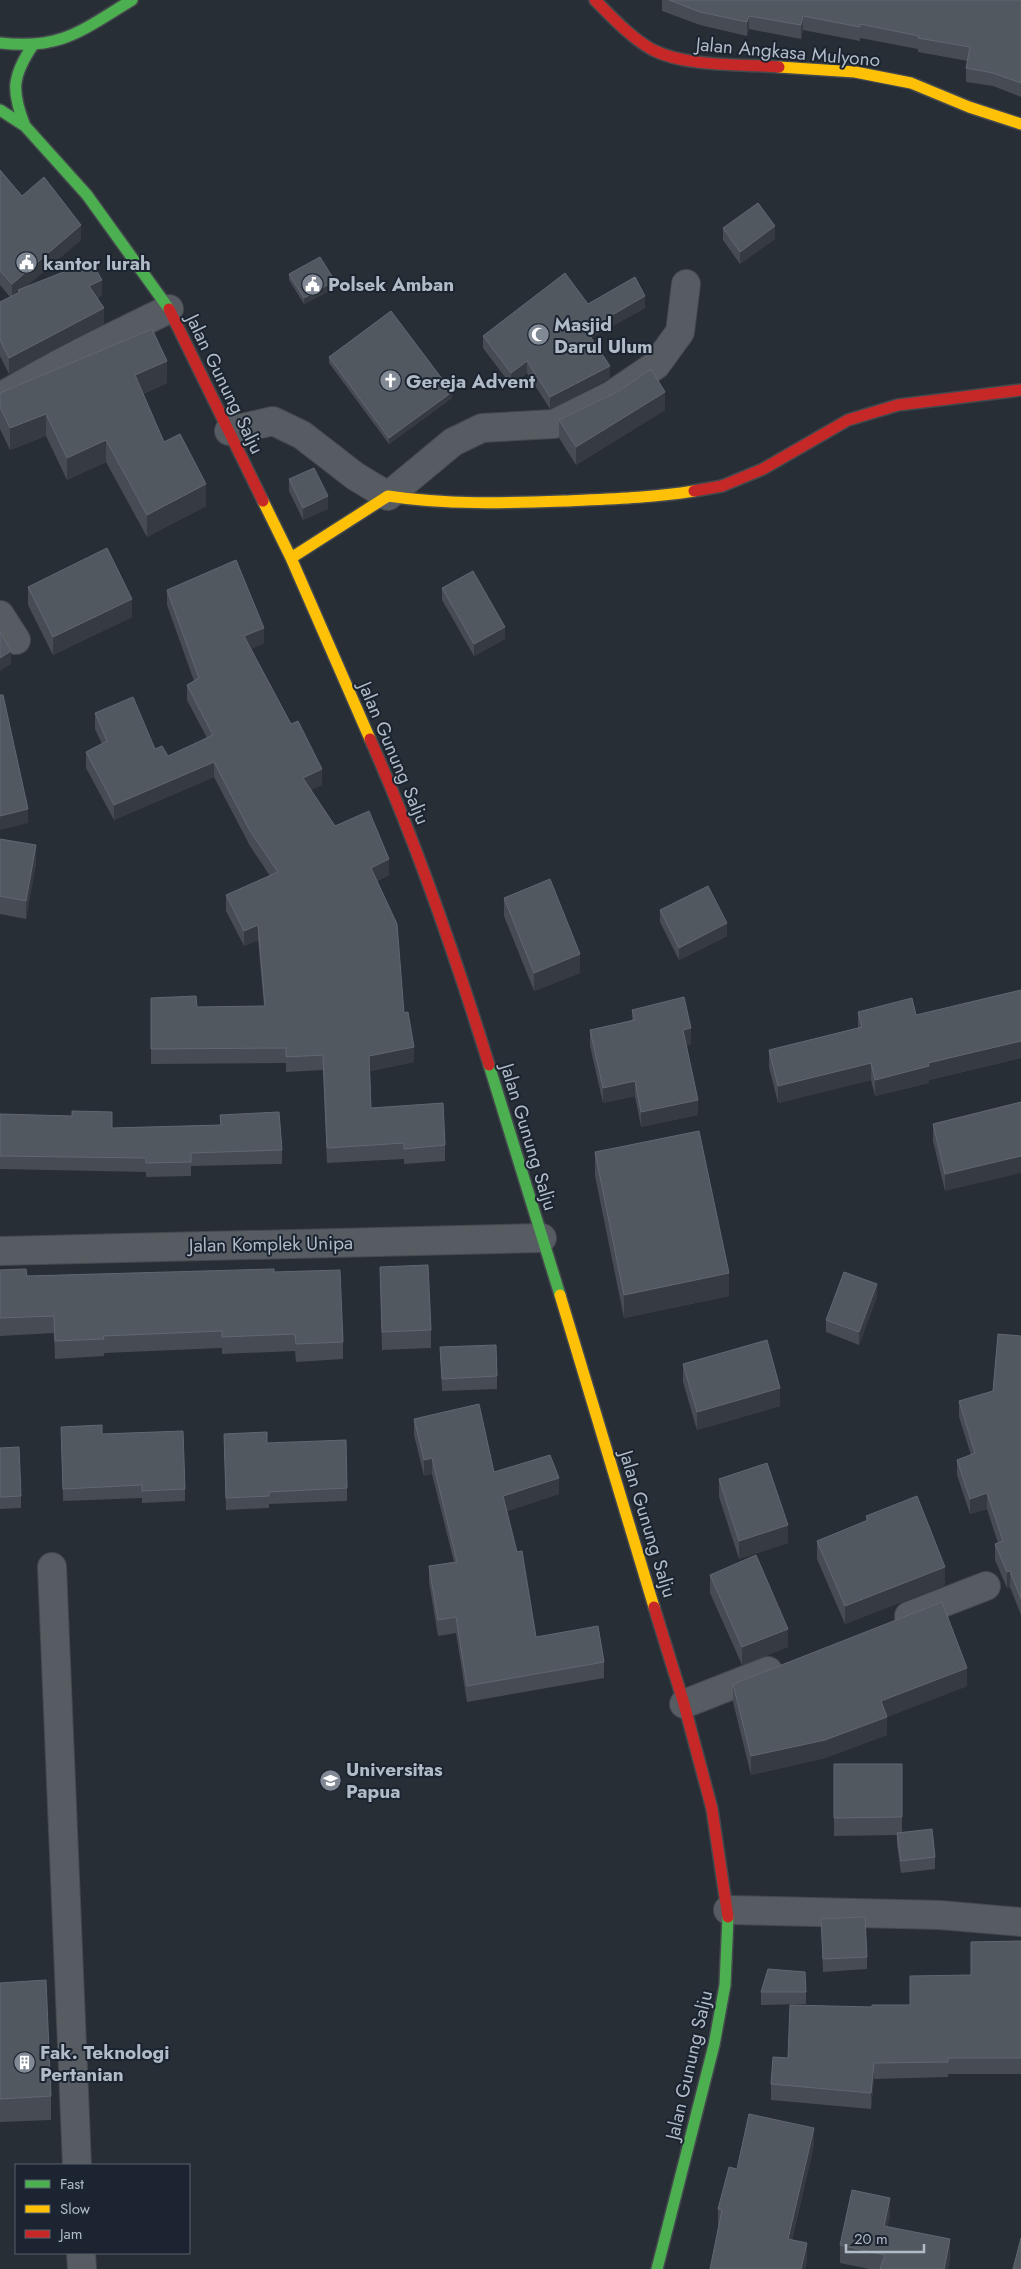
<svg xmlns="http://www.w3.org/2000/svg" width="1021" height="2269" font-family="Jost,sans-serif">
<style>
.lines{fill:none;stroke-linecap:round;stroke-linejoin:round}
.street-casing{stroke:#44494e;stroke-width:30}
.fast-casing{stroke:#44494e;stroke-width:14}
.slow-casing{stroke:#44494e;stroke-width:14}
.jam-casing{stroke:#44494e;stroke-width:14}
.street{stroke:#575c63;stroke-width:28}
.fast{stroke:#4caf50;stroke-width:11}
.slow{stroke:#ffc107;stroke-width:11}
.jam{stroke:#c62828;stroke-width:11}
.wall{fill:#474c54}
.shaded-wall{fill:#363b42}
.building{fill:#525860;stroke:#616770}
.labels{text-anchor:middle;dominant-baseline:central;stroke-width:4;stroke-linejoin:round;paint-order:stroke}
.street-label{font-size:19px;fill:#b1bac7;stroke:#1b2430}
.poi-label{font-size:19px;font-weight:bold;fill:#b1bac7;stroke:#1b2430;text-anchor:start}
</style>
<rect width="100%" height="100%" fill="#282e35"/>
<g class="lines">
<defs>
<path id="street" d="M0,397L67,359L169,309
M229,431L273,421L302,435L355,476L388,496L453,442L482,428L554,424L612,395L656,365L680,332L686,284
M0,615L16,640
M0,1251L542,1238
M52,1567L77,2165
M909,1616L986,1586
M684,1704L768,1671
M728,1910L940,1915L1021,1922
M81,2253L82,2269"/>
<path id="fast" d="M0,43C62,50 82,30 132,0
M0,110L25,126L87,195L169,309
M25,126C11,91 12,76 33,45
M489,1065L560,1295
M657,2269L714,2045L725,1985L728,1917"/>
<path id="slow" d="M779,67L855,72L911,83L969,107L1021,124
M263,501L291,558L370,739
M291,558L388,496C446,505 506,503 564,501C608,499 651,498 694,491
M560,1295L654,1607"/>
<path id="jam" d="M595,0C613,18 631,38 653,50C686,67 742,64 779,67
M169,309L263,501
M694,491L722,486L763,469L848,420L898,405L1021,390
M370,739C417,844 455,955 489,1065
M654,1607L684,1704L712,1809L728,1917"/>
</defs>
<!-- street casing -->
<use href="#street" class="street-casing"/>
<!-- fast casing -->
<use href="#fast" class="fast-casing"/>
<!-- slow casing -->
<use href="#slow" class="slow-casing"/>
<!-- jam casing -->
<use href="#jam" class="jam-casing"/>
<!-- street -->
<use href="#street" class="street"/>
<!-- fast -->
<use href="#fast" class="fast"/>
<!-- slow -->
<use href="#slow" class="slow"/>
<!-- jam -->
<use href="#jam" class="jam"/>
</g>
<!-- wall -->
<path class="wall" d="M662,0H1021V97L993,86L966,82V68L968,61L918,52V49L860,38V41L803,30L801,39L749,29L747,36L700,25L662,11Z
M0,170L22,196L81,240L26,286L102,295L97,298L104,324L9,374L0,356V302L10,297L0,285Z
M723,228L775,239L740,264L723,240Z
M289,274L335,288L304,304L289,280Z
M588,304L645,308L591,338L610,378L550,409L527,373L511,385L483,348V336Z
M329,357L452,398L389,444L329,363Z
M167,383L143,394L164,442L206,506L147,537L106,462L67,480L46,436L10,450L0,429V393Z
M619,391L665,410L576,465L559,438V420Z
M289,479L328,509L303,520L289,491Z
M28,587L132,617L53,655L28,605Z
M442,588L505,639L474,656L442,600Z
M167,590L264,643L251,649L322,785L311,790L335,826L389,875L377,881L414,1062L370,1071L371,1108L445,1145V1161L404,1164V1159L327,1163L323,1070L286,1072V1063L151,1064V998L197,1007L264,1006L258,940L244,946L226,911V895L270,876L250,846L214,777L114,820L86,768V752L102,744L95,729V713L168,756L207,738L187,700V685L194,681L167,605Z
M0,839L36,863L26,919L0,914Z
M504,898L580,973L534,991L504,916Z
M660,910L727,936L679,960L660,922Z
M1021,990V1058L929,1080V1083L875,1096L871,1080L778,1103L769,1067V1050L858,1028V1012L916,1015Z
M632,1010L691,1044L686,1045L698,1115L641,1127L635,1096L603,1103L590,1046V1030L632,1020Z
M1021,1102L945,1191L933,1141V1124Z
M0,1114L112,1128L220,1125V1115L282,1150V1164L191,1166V1176L146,1177V1172L0,1169Z
M595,1152L729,1296L624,1318L595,1176Z
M380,1267L431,1330V1348L382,1350Z
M0,1270L27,1276L274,1272L343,1342V1359L296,1362L295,1351L222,1354V1348L104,1353V1356L55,1359L54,1333L0,1336Z
M877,1296L859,1345L826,1332V1320Z
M1021,1336V1615L1010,1587L1007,1588L995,1560V1544L998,1543L987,1509L970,1514L957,1475V1460L971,1455L959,1417V1401L993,1391Z
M440,1347L497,1376V1389L442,1391Z
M683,1364L780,1406L697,1430L683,1382Z
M414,1419L494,1472L559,1494L507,1511L536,1637L604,1662V1678L467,1702L456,1633L438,1636L429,1582V1566L454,1562L432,1474L424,1476L414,1435Z
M61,1427L102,1434L185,1489V1501L142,1503V1498L63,1501Z
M224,1434L267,1443L347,1488V1501L269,1504V1508L226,1510Z
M0,1448L21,1496V1508L0,1509Z
M719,1479L788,1543L739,1559L719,1497Z
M866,1516L945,1585L845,1624L817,1559V1541L866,1521Z
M710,1575L788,1647L742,1665L710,1593Z
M733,1684L967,1686L887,1717V1735L825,1758L751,1775L733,1702Z
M834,1764H902V1832L935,1857V1869L901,1873L897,1845V1835L834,1836Z
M821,1919L867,1957V1969L823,1972Z
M1021,1941V2074H948V2077L874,2079L871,2109L771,2100V2084L788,2058L872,2007L910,2005L971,1975Z
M0,1983L51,2096V2120L0,2122Z
M761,1992H806V2004L761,2005Z
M814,2145L792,2240L807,2260L805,2269H710L719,2226H718V2209L737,2169Z
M890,2216L887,2227L950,2257L948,2269H869L840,2263V2245Z"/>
<!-- shaded-wall -->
<path class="shaded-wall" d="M749,16V29L747,36V22Z
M803,16V30L801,39V25Z
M81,225V240L20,292L18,290V293L12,298V284Z
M775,226V239L740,264V252Z
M102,280V295L89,301V286Z
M335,281V288L304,304V298Z
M645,296V308L586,341V330Z
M104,308V324L9,374V358Z
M167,361V383L135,397V375Z
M527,361V373L511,385V373Z
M610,366V378L550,409V397Z
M452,392V398L389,444V438Z
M665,392V410L576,465V447Z
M46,414V436L10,450V428Z
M106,440V462L67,480V458Z
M206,484V506L147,537V515Z
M328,496V509L303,520V508Z
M132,599V617L53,655V637Z
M505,627V639L474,656V644Z
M264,628V643L244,652V636Z
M11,651V664L0,671V658Z
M214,762V777L114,820V805Z
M322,769V785L303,794V778Z
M28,809V823L0,830V816Z
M36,845V863L26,919V901Z
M389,859V875L371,883V868Z
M727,923V936L679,960V948Z
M258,925V940L244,946V931Z
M580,954V973L534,991V973Z
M691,1028V1044L683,1046V1030Z
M1021,1041V1058L929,1080V1083L875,1096V1080L928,1063Z
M414,1047V1062L369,1071V1056Z
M871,1063V1080L778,1103V1086Z
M635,1081V1096L603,1103V1088Z
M698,1100V1115L641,1127V1112Z
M1021,1156V1173L945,1191V1174Z
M729,1273V1296L624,1318V1295Z
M877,1284V1296L859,1345V1332Z
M780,1388V1406L697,1430V1412Z
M432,1458V1474L424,1476V1460Z
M559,1478V1494L503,1512V1496Z
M987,1493V1509L970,1514V1499Z
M788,1525V1543L739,1559V1541Z
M945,1567V1585L845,1624V1606Z
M1010,1571V1587L1007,1588V1572Z
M788,1629V1647L742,1665V1647Z
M967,1668V1686L887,1717V1735L825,1758L751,1775V1756L881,1701Z
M874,2063V2079L871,2109V2093Z
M814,2128V2145L788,2256V2239Z
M890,2198V2216L884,2244V2226Z
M950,2239V2257L948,2269H944Z
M807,2243V2260L805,2269H801Z"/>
<!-- building -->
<path class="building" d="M669,0H1021V83L993,73L966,68L970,47L918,38L919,36L860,24V27L803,16L801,25L749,16L747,22L700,12Z
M0,170L22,196L44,177L81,225L12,284L0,271Z
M758,203L775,226L740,252L723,228Z
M320,257L335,281L304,298L289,274Z
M91,261L102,280L89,286L104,308L9,358L0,340V302L20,292L18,290Z
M565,273L588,304L635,277L645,296L586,330L610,366L550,397L527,361L511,373L483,336Z
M391,311L452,392L389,438L329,357Z
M152,329L167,361L135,375L164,442L180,434L206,484L147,515L106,440L67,458L46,414L10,428L0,407V393Z
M651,369L665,392L576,447L559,420L619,391Z
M314,468L328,496L303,508L289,479Z
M107,548L132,599L53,637L28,587Z
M236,560L264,628L244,636L291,724L298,721L322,769L303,778L335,826L369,811L389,859L371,868L397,924L404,1013L408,1012L414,1047L369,1056L371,1108L443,1103L445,1145L404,1149V1143L327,1148L323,1055L286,1057V1048L151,1049V998L196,996L197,1007L265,1006L258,925L244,931L226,895L278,872L250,831L214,762L114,805L86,752L107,741L95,713L133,697L155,749L162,746L168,756L213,735L187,685L199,678L167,590Z
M473,571L505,627L474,644L442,588Z
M0,632L11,651L0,658Z
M0,695H3L28,809L0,816Z
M0,839L36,845L26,901L0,896Z
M550,879L580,954L534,973L504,898Z
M708,886L727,923L679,948L660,910Z
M1021,990V1041L928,1063L929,1066L875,1080L871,1063L778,1086L769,1050L862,1027L858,1012L912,998L916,1015Z
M684,997L691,1028L683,1030L698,1100L641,1112L635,1081L603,1088L590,1030L635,1020L632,1010Z
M1021,1102V1156L945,1174L933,1124Z
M72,1111L112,1112V1128L221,1125L220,1115L279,1112L282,1150L191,1153V1162L146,1163V1158L0,1156V1114L72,1116Z
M699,1131L729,1273L624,1295L595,1152Z
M428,1265L431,1330L382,1332L380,1267Z
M26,1269L27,1276L274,1269V1272L340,1270L343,1342L296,1344L295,1334L222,1337V1331L103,1336L104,1339L55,1341L54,1316L0,1318V1270Z
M844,1272L877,1284L859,1332L826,1320Z
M998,1334L1021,1336V1599L1010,1571L1007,1572L995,1544L1003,1541L987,1493L970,1499L957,1460L975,1453L959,1401L993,1391Z
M767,1340L780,1388L697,1412L683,1364Z
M496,1345L497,1376L442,1379L440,1347Z
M479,1404L494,1472L550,1455L559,1478L503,1496L517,1552L522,1551L536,1637L598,1626L604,1662L467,1686L456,1617L438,1620L429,1566L457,1562L432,1458L424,1460L414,1419Z
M102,1425V1434L183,1431L185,1489L142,1491V1485L63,1489L61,1427Z
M267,1432V1443L346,1440L347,1488L269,1492V1496L226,1498L224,1434Z
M19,1447L21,1496L0,1497V1448Z
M767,1463L788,1525L739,1541L719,1479Z
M917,1496L945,1567L845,1606L817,1541L868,1520L866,1516Z
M756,1555L788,1629L742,1647L710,1575Z
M942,1602L967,1668L881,1701L887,1717L825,1740L751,1756L733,1684Z
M834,1764H902V1817L834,1818Z
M932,1829L935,1857L901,1861L897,1833Z
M865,1917L867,1957L823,1959L821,1919Z
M1021,1941V2058H948V2062L874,2063L871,2093L771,2084L773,2057L788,2058L790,2005L872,2007V2005H910V1976L971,1975V1942Z
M768,1969L805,1972L806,1992H761Z
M46,1980L51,2096L0,2099V1983Z
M749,2114L814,2128L788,2239L807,2243L801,2269H710L722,2210L718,2209L729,2167L737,2169Z
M852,2190L890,2198L884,2226L950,2239L944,2269H880L885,2255L840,2245Z
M1021,2238V2269H1013Z"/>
<!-- icons -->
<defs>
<symbol id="civic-disc" viewBox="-11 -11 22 22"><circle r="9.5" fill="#818994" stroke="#1b2430"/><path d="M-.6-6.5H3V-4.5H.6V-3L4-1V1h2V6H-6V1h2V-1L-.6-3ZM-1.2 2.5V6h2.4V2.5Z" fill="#fff"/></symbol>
<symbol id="mosque-disc" viewBox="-11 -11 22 22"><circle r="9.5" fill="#818994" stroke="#1b2430"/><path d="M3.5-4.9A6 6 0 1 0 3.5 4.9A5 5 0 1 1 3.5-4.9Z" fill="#fff"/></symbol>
<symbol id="church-disc" viewBox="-11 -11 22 22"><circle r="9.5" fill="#818994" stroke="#1b2430"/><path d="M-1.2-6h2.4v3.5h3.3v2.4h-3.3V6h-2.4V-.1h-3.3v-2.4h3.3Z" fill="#fff"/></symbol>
<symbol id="university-disc" viewBox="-11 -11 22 22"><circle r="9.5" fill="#818994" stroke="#1b2430"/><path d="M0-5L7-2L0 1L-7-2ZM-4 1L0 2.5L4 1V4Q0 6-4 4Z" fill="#fff"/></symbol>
<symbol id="building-disc" viewBox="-11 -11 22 22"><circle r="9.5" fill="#818994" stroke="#1b2430"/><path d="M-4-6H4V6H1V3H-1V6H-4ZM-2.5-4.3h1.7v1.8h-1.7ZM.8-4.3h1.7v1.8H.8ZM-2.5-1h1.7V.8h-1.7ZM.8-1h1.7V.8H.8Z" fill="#fff"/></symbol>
</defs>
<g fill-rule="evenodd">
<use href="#civic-disc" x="14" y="250" width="25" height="25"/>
<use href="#civic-disc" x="300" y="272" width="25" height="25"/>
<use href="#mosque-disc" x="526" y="322" width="25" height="25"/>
<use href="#church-disc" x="378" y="368" width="25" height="25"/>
<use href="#university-disc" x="318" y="1768" width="25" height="25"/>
<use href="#building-disc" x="12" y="2050" width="25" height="25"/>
</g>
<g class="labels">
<!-- street labels -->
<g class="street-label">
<text transform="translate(788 52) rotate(5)">Jalan Angkasa Mulyono</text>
<text transform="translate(225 384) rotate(64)">Jalan Gunung Salju</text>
<text transform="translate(394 753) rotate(67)">Jalan Gunung Salju</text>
<text transform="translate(529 1137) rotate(73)">Jalan Gunung Salju</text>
<text transform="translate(271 1244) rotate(-1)">Jalan Komplek Unipa</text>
<text transform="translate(648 1524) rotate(73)">Jalan Gunung Salju</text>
<text transform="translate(689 2065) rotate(-77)">Jalan Gunung Salju</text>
</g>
<!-- poi labels -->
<g class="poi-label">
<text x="43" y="263">kantor lurah</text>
<text x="328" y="284">Polsek Amban</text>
<text x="554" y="324">Masjid<tspan x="554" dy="22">Darul Ulum</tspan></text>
<text x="406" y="381">Gereja Advent</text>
<text x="346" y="1769">Universitas<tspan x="346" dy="22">Papua</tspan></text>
<text x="40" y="2052">Fak. Teknologi<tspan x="40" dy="22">Pertanian</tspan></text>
</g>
</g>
<!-- legend -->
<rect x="15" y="2164" width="175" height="90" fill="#1b2430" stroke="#57606c"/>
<rect x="25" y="2180" width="25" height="8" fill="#4caf50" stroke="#57606c"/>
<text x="60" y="2189" font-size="15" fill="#b1bac7">Fast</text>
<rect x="25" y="2205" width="25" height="8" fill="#ffc107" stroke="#57606c"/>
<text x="60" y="2214" font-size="15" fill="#b1bac7">Slow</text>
<rect x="25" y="2230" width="25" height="8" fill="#c62828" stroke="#57606c"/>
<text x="60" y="2239" font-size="15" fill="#b1bac7">Jam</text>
<!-- scale -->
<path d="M846 2244v8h78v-8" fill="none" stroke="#b1bac7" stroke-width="2.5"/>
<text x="854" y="2244" font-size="15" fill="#b1bac7" stroke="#1b2430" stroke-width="4" paint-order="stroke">20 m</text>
</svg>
